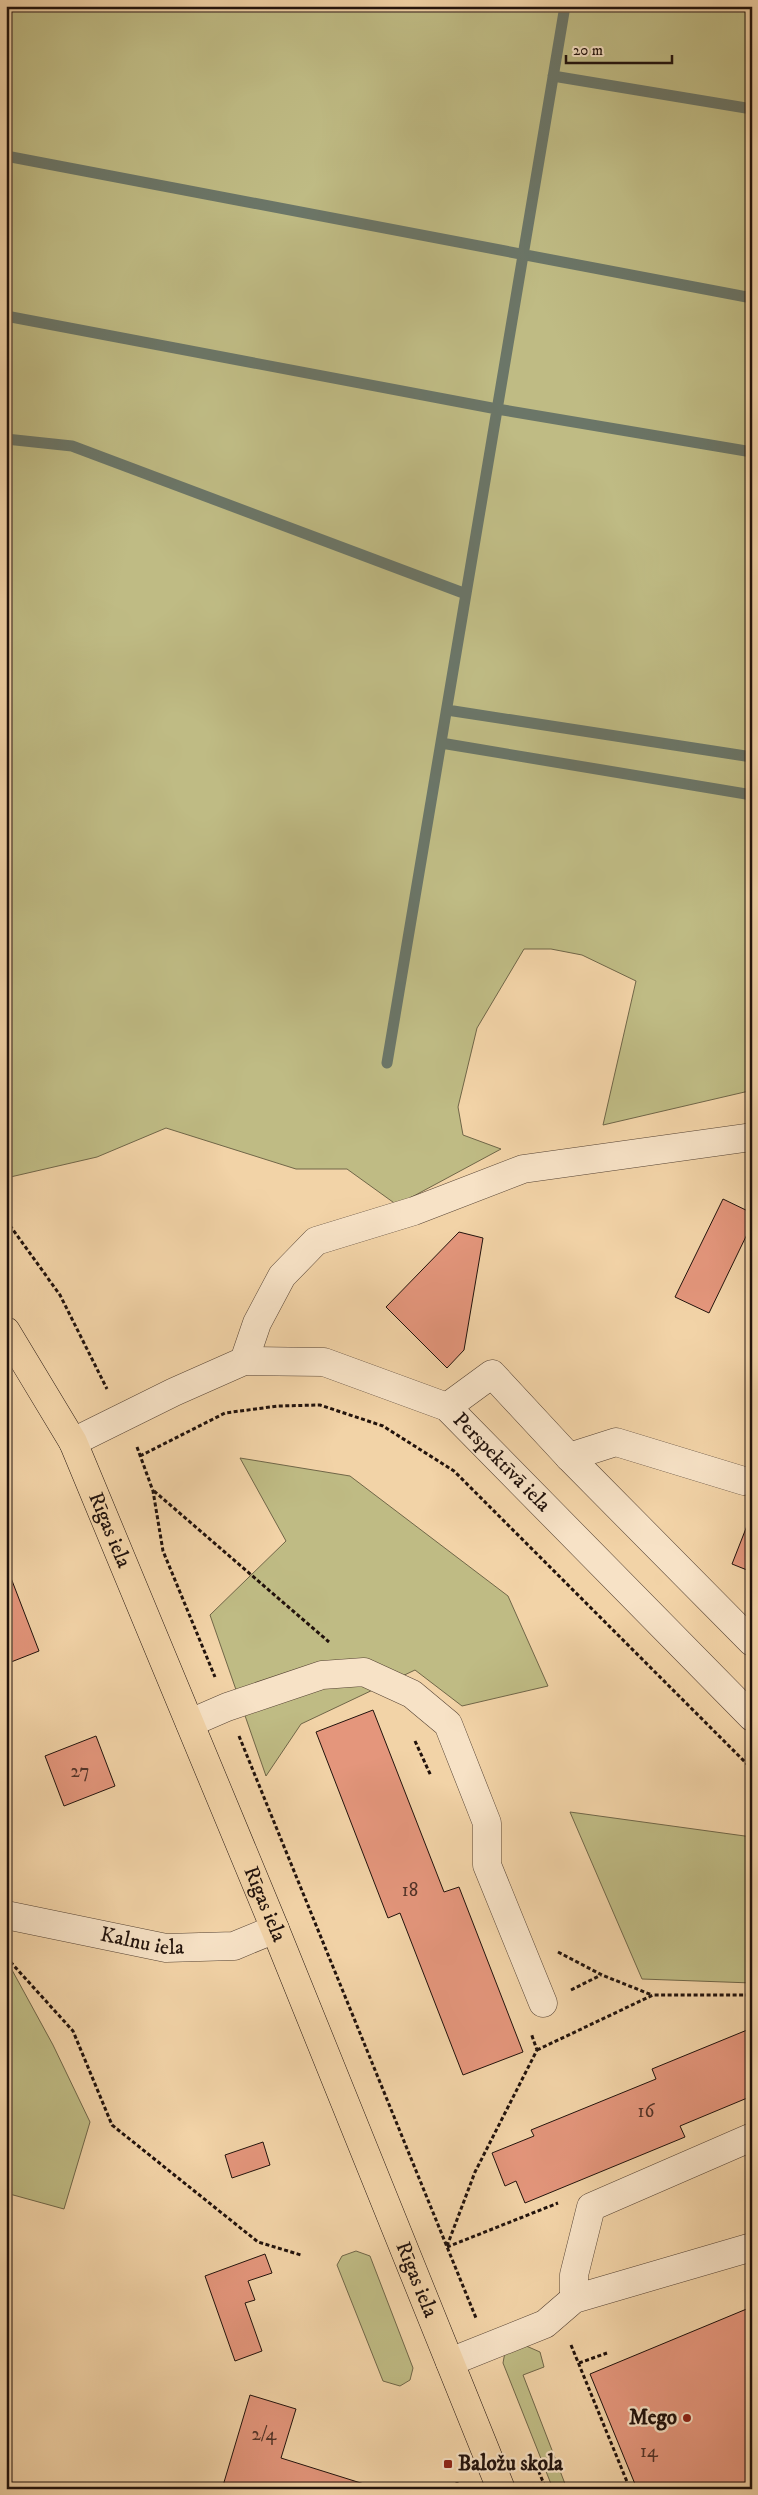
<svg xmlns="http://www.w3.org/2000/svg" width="758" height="2495" font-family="'IM FELL DW Pica',serif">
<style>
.green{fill:#bfbb84;stroke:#706648}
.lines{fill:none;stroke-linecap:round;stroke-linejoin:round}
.stream{stroke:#6b7668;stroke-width:11}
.building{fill:#e4967c;stroke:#21120c}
.minor-casing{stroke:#554233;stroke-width:29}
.major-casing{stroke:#21120c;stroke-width:29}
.path{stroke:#21120c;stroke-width:3;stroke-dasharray:4 2.5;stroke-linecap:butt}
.minor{stroke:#f7e2c6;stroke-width:28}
.major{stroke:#f2d3a7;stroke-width:28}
.poi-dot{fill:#8f2418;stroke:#f7e2c6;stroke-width:2}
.labels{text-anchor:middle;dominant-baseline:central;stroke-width:4.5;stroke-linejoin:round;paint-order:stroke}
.number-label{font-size:19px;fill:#523328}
.street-label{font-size:21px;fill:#21120c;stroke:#f7e2c6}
.poi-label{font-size:21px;font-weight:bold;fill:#21120c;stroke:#f7e2c6;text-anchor:end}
</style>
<rect width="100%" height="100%" fill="#f2d3a7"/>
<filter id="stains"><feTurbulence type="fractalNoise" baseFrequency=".004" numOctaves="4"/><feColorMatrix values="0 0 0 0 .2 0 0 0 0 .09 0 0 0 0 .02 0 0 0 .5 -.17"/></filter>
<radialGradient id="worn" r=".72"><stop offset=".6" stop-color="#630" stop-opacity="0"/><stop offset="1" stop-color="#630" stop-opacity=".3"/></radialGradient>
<!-- green -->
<path class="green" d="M6,6H752V1072L749,1091L603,1125L636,981L582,955L551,949H524L477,1028L458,1107L463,1135L501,1149L397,1205L347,1169H296L166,1128L97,1157L6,1178Z
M240,1458L350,1476L508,1596L548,1686L462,1706L415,1670L301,1724L266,1776L210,1615L286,1541Z
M570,1812L752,1837V1983L642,1979Z
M6,1959L53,2045L90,2122L64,2209L6,2193Z
M356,2251L370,2256L413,2368L410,2380L400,2386L383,2381L337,2265L342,2256Z
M524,2345L540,2352L544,2367L523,2375L567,2489H553L503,2363L505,2352Z"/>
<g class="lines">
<!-- stream -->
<path class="stream" d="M553,76L752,109
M6,156L752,298
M6,316L497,409L752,452
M6,439L72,446L466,594
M447,710L752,757
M441,743L752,795
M387,1063L565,6"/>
</g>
<!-- building -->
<path class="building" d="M723,1199L752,1213V1224L709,1313L675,1297Z
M459,1232L483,1238L464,1350L447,1368L386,1307Z
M752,1513V1572L732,1564Z
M11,1578L39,1651L6,1664V1580Z
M373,1710L444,1892L459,1887L523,2052L463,2075L400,1913L388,1918L316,1732Z
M96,1736L115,1786L64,1806L45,1756Z
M752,2028V2096L680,2126L685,2137L525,2203L516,2181L505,2186L492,2153L534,2136L531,2130L656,2079L652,2069Z
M263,2142L270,2165L232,2178L225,2155Z
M265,2254L272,2273L248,2281L255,2300L245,2303L262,2351L235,2361L205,2276Z
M749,2308L752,2315V2489H637L590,2374Z
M250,2395L296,2409L281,2458L380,2489H222Z"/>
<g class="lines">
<defs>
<g id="minor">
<path d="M244,1361L257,1323L282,1276L316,1241L414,1211L523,1169L752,1137"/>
<path d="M447,1407L492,1374L569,1457L752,1642"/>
<path id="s1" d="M73,1442L174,1392L244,1361L324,1362L447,1407L752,1717"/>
<path d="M569,1457L616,1442L744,1481"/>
<path d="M190,1723L227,1707L322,1675L364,1672L412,1694L448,1724L487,1823V1865L543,2003"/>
<path id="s2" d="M6,1915L166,1948L234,1946L275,1929"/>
<path d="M574,2299V2275L591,2207L752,2137"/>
<path d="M450,2362L545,2324L574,2299L752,2247"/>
</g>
<g id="major">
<path id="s3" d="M6,1331L73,1442L275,1929L501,2489"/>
</g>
</defs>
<!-- minor casing -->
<use href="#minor" class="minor-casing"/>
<!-- major casing -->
<use href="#major" class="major-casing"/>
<!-- path -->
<path class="path" d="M6,1220L60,1295L107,1389
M137,1447L153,1491L163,1551L215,1677
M140,1456L225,1413L278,1406L320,1405L383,1426L454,1471L752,1769
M154,1491L329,1642
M239,1736L476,2318
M415,1741L431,1776
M558,1952L602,1975L652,1995
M6,1957L73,2031L112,2125L258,2242L301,2255
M571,1990L601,1975
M537,2050L653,1995H752
M447,2246L475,2172L537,2050L531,2033
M447,2247L558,2203
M571,2345L630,2489
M579,2363L607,2353
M531,2453L546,2489
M457,2482V2489"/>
<!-- minor -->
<use href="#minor" class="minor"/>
<!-- major -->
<use href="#major" class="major"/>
</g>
<!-- markers -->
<g class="poi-dot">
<circle cx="687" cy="2418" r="5"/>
<rect x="443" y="2459" width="10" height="10" rx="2.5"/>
</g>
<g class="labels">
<!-- number labels -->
<g class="number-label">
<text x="80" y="1771">27</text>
<text x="410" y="1890">18</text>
<text x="646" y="2111">16</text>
<text x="264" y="2434">2/4</text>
<text x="649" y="2451">14</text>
</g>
<!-- street labels -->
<g class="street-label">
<text stroke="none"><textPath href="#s1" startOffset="478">Perspektīvā iela</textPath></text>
<text stroke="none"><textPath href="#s3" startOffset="225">Rīgas iela</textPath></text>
<text stroke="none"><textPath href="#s3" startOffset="630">Rīgas iela</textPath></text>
<text stroke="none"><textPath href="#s2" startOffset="139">Kalnu iela</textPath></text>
<text stroke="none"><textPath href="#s3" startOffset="1035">Rīgas iela</textPath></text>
</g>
<!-- poi labels -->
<g class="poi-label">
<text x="677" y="2418">Mego</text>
<text x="458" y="2464" text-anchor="start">Baložu skola</text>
</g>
</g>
<!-- margin -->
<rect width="758" height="2495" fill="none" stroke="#f2d3a7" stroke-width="25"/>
<rect x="8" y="8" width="743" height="2480" fill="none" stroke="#21120c" stroke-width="2.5"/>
<rect x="12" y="12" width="733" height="2470" fill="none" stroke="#21120c"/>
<!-- scale -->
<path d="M566 55v8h106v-8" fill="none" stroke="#21120c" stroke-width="2.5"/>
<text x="573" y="55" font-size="15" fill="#21120c" stroke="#f7e2c6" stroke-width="4" paint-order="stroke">20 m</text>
<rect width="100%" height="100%" filter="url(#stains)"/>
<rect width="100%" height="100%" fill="url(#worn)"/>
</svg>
